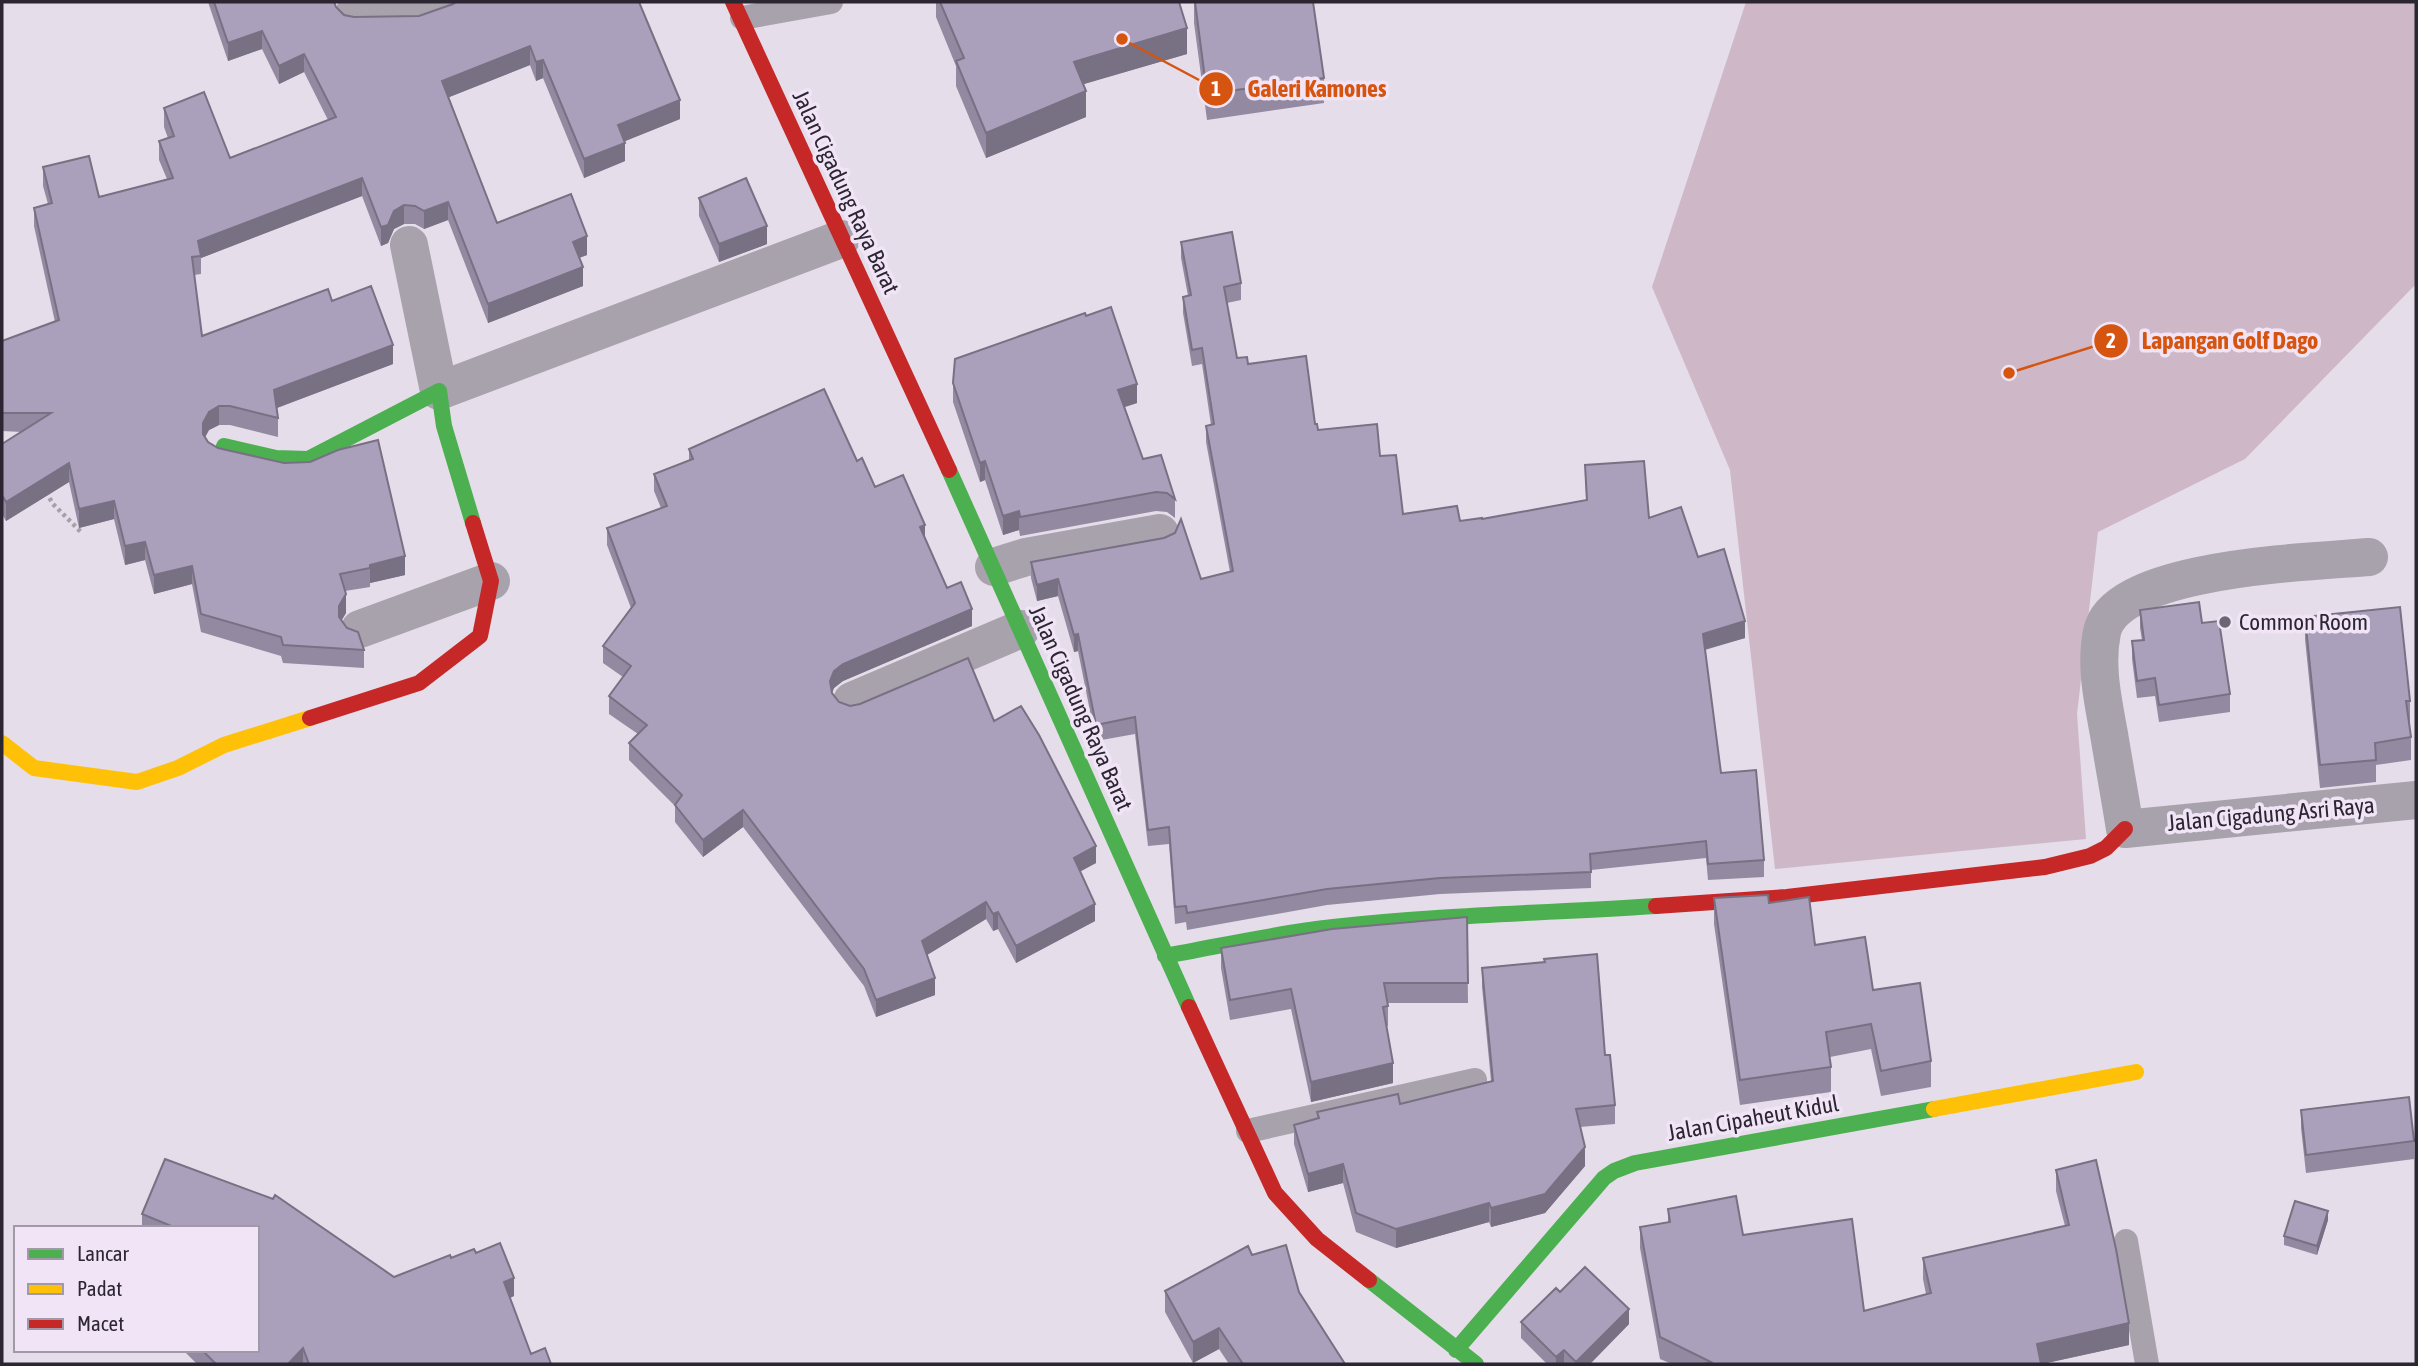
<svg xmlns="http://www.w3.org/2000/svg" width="2418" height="1366" font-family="'Asap Condensed',sans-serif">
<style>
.grass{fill:#ceb8c8}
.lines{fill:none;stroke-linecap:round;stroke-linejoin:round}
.path{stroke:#a6a0ab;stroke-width:4.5;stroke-dasharray:3.5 3.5;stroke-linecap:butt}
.lane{stroke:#a8a2ad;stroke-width:24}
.street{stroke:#a8a2ad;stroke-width:38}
.fast{stroke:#4caf50;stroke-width:16}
.slow{stroke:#ffc107;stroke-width:16}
.jam{stroke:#c62828;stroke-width:16}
.wall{fill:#938aa1}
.shaded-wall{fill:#787083}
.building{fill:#aba0bb;stroke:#787083;stroke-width:2}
.poi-dot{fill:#6c6672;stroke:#f0e4f6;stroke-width:2.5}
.labels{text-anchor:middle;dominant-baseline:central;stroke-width:7;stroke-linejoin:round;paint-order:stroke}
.street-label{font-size:23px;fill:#2b2632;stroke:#f0e4f6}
.poi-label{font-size:23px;fill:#2b2632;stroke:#f0e4f6;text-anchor:start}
.leader{fill:none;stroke:#d55410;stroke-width:2.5}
.callout-dot{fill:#d55410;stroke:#f0e4f6;stroke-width:2.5}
.mark-label{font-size:21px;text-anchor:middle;font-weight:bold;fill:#fff}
.callout-label{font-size:24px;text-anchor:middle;font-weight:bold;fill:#d55410;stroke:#f0e4f6;stroke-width:7;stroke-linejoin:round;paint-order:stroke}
</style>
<rect width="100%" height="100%" fill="#e5dde9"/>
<!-- grass -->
<path class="grass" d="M1746,2H2416V284L2245,459L2098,532L2077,714L2086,839L1775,869L1730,470L1652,287Z"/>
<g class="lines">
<!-- path -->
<path class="path" d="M46,492L53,504L81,532"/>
<!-- lane -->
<path class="lane" d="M742,18L831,2
M1248,1131L1475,1080
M2126,1241L2147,1364"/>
<!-- street -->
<path class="street" d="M354,14L418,13L445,2
M409,245L439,391L841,239
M2369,557C2313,562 2115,567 2102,632C2095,666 2103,701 2109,734C2114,765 2120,797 2125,829L2416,800
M994,567L1026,557L1160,533
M360,629L491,581
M852,701L1021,629"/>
<!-- fast -->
<path class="fast" d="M224,446L276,458L308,459L439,391L444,426L473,523
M949,470L1189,1007
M1165,956C1221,946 1277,933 1333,927C1440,915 1548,913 1656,906
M1369,1280L1476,1364
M1456,1350L1604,1178L1614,1171L1635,1163L1934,1109"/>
<!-- slow -->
<path class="slow" d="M2,743L34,768L137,782L178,768L224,745L310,718
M1934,1109L2136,1072"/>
<!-- jam -->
<path class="jam" d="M733,2L949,470
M310,718L419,683L480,636L491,581L473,523
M1656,906L1787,897L2045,867L2090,856L2106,848L2125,829
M1189,1007L1275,1193L1317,1239L1369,1280"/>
</g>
<!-- wall -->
<path class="wall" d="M208,2H336L335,5L336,7L344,15L354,17L419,16L453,4L680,119L625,141V161L584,178L543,78L536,81L530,65L449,97L497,223L587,255L579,258L583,286L488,323L448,220L424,229L415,224H404L394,229L388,243L381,246L362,196L201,258V274L194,275L202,336L332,301L393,364L277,408L278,418V437L230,425H219L209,430L205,437L208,442L405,575L370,583V587L345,591L346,613L341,620L364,650V668L283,663L281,656L201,632L192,584L154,594L145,560L125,565L114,519L79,528L69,482L6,521L2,514V444L22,432L2,431V341L55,322L34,226V208L48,204L43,186V167L99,197L167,179L159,160V141L168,138L164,127V108L230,158L328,120L304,72L279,84L262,49L228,61Z
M936,2H1179L1187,54L1083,84L1086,117L986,158L956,86V66L936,17Z
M1194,2H1313L1324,78V103L1207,120L1194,23Z
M699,198L767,244L719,262L699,216Z
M1181,242L1241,283V300L1227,303L1237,358L1248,364L1315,424L1318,430L1380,456L1403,514L1460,521L1482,519L1586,500L1585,465L1649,518L1698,557L1745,638L1705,650L1721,773L1764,860V877L1708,880L1706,858L1591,870V888L1440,894L1327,905L1187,930L1186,922L1175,924L1169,844L1148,846L1135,734L1096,741L1078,651L1074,652L1058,596L1037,601L1031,578V562L1201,579L1230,572L1206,442V426L1211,425L1202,364L1192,366L1183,313V297L1188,296L1181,258Z
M953,383L1137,403L1125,407L1143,459L1175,499V518L1167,512L1156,511L1020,536L1019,530L1003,535L985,480L980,482L953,402Z
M689,449L857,461L875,487L925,539L947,588L972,626L843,681L834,688L832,693L839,702L850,706L994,721L1096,863L1080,871L1095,921L1016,963L998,929L993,931L986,919L927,955L935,995L876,1017L864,986L743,827L703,857L675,822V806L629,760V743L638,734L609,714V696L623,677L603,663V646L631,608L607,545V528L661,508L654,491V474L689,460Z
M2140,610L2202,623L2230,694V712L2159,722L2155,696L2137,698L2132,659V641L2142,640L2140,628Z
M2305,617L2410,701V723H2409L2411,737V760L2376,765V782L2320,788L2305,639Z
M1714,898L1769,903L1815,945L1873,990L1931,1061V1087L1881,1096L1871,1049L1830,1057L1831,1067V1092L1740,1105L1714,924Z
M1467,917L1468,1003H1388V1026H1387L1393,1083L1311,1102L1291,1009L1230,1020L1221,968V948Z
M1482,968L1605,1055L1615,1105V1124L1580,1127L1585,1166L1545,1213L1491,1227L1489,1222L1396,1248L1356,1232L1343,1183L1308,1192L1294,1144V1125L1317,1118V1112L1400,1104L1491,1081L1482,987Z
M2301,1110L2414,1141V1159L2306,1173L2301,1128Z
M165,1159L273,1199L275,1195L394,1277L450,1255L451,1258L474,1249L476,1253L500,1243L514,1278V1296L510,1298L531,1354L545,1348L551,1364H197L183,1350H257V1228H142V1214Z
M2056,1170L2129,1345L2042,1364H1672L1660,1359L1640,1248V1227L1668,1222V1209L1743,1235L1864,1311L1926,1294L1923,1279V1258L2065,1226L2056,1191Z
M2328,1220L2317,1255L2284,1245V1236Z
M1252,1255L1299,1292L1345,1364H1229L1219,1349L1193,1363L1165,1312V1291Z
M1560,1292L1629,1324L1590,1364H1547L1521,1338V1322Z"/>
<!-- shaded-wall -->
<path class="shaded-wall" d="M1187,28V54L1074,87V62Z
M262,31V49L228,61V43Z
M530,46V65L442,100V81Z
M304,54V72L279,84V66Z
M543,60V78L536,81V62Z
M1086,91V117L986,158V133Z
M680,100V119L618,144V125Z
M625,143V161L584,178V159Z
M362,178V196L201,258L198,241Z
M448,202V220L424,229V211Z
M404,205V224L394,229L388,243L381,246V227L394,211Z
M767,226V244L719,262V244Z
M587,236V255L573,260V242Z
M583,267V286L488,323V304Z
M393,345V364L274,409V390Z
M1137,384V403L1118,409V390Z
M219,406V425L209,430L203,441V423L209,412Z
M985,461V480L980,482V463Z
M69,463V482L6,521V502Z
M114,501V519L79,528V509Z
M1019,511V530L1003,535V516Z
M925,525V542L920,527Z
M145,542V560L125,565V546Z
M405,556V575L370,583V565Z
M192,566V584L154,594V575Z
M1058,579V596L1037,601V585Z
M346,594V613L339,625V606Z
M972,609V626L843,681L834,688L830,698V681L834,671L843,664Z
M1745,621V638L1703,650V634Z
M1078,634V651L1074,652V635Z
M743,810V827L703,857V840Z
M1096,846V863L1074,875V858Z
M986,902V919L922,958V941Z
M1095,904V921L1016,963V946Z
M998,912V929L993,931V914Z
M935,978V995L876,1017V1000Z
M1393,1063V1083L1311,1102V1082Z
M1585,1147V1166L1545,1213L1491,1227V1208Z
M1343,1164V1183L1308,1192V1174Z
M1489,1203V1222L1396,1248V1229Z
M2328,1211V1220L2317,1255V1246Z
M514,1278V1296L504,1300V1282Z
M1629,1309V1324L1590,1364H1576V1362Z
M2129,1323V1345L2042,1364H2037V1344Z
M1219,1328V1349L1193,1363V1342Z
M303,1348V1364H288Z
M1564,1350V1364H1556V1357Z"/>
<!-- building -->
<path class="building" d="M214,2H334L336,7L344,15L354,17L419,16L453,4L456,2H639L680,100L618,125L625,143L584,159L543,60L536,62L530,46L442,81L497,223L571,194L587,236L573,242L583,267L488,304L448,202L424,211L415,206L404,205L394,211L388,225L381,227L362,178L198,241L201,256L192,257L202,336L328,289L332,301L371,286L393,345L274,390L278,418L230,406H219L209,412L203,423V434L208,442L218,448L284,463L310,462L338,450L378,440L405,556L370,565V568L340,574L346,594L339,606V617L347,628L358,632L364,650L283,645L281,637L201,614L192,566L154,575L145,542L125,546L114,501L79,509L69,463L6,502L2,495V444L51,413H2V341L59,320L34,208L52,203L43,167L89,156L99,197L173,178L159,141L174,136L164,108L204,92L230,158L336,117L304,54L279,66L262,31L228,43Z
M940,2H1179L1187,28L1074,62L1086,91L986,133L956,61L964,58Z
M1195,2H1313L1324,78L1207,94Z
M746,178L767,226L719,244L699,198Z
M1232,232L1241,283L1224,287L1237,358L1247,357L1248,364L1306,356L1315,424H1317L1318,430L1377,424L1380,456L1396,455L1403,514L1457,506L1460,521L1482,518V519L1587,500L1585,465L1644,461L1649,518L1681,507L1698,557L1724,549L1745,621L1703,634L1721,773L1756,770L1764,860L1708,864L1706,841L1590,854L1591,872L1440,878L1327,889L1187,913L1186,906L1175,907L1169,827L1148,830L1135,717L1096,725L1078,634L1074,635L1058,579L1037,585L1031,562L1164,538L1175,533L1181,519L1201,579L1233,571L1206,426L1214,424L1202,348L1192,350L1183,297L1191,295L1181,242Z
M1111,307L1137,384L1118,390L1143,459L1161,455L1175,499L1167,493L1156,492L1020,517L1019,511L1003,516L985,461L980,463L953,383L955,359L1085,313L1086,316Z
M824,389L857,461L862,458L875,487L903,475L925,525L920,527L947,588L961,582L972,609L843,664L834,671L830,681L832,693L839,702L850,706L860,704L968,658L994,721L1021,706L1039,735L1096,846L1074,858L1095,904L1016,946L998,912L993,914L986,902L922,941L935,978L876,1000L864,969L743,810L703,840L675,805L682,795L629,743L647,725L609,696L631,666L603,646L635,603L607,528L667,506L654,474L693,459L689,449Z
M2199,602L2202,623L2219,621L2230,694L2159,705L2155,678L2137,681L2132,641L2144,640L2140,610Z
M2400,607L2410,701H2406L2411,737L2375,743L2376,760L2320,765L2305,617Z
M1768,895L1769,903L1809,897L1815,945L1865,937L1873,990L1920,983L1931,1061L1881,1071L1871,1024L1826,1032L1831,1067L1740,1080L1714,898Z
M1467,917L1468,983H1384L1388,1006L1383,1007L1393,1063L1311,1082L1291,989L1230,1000L1221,948L1332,929Z
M1597,954L1605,1055H1610L1615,1105L1576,1109L1585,1147L1545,1194L1491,1208L1489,1203L1396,1229L1356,1213L1343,1164L1308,1174L1294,1125L1319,1118L1317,1112L1398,1094L1400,1104L1493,1081L1482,968L1545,962L1544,959Z
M2409,1097L2414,1141L2306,1155L2301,1110Z
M165,1159L273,1199L275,1195L394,1277L450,1255L451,1258L474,1249L476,1253L500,1243L514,1278L504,1282L531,1354L545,1348L551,1364H309L303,1348L288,1364H216L202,1350H257V1228H176L142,1214Z
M2096,1160L2116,1249L2129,1323L2037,1344L2041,1364H1704L1711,1362L1660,1337L1640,1227L1670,1222L1668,1209L1736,1196L1743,1235L1852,1219L1864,1311L1931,1293L1923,1258L2069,1225L2056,1170Z
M2295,1201L2328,1211L2317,1246L2284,1236Z
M1286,1245L1299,1292L1345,1364H1243L1219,1328L1193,1342L1165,1291L1248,1246L1252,1255Z
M1585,1267L1629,1309L1576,1362L1564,1350L1556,1357L1521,1322L1556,1288L1560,1292Z"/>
<!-- markers -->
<circle class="poi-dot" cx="2225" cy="622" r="7"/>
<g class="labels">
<!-- street labels -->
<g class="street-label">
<text transform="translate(846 192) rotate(65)">Jalan Cigadung Raya Barat</text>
<text transform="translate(1081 708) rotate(66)">Jalan Cigadung Raya Barat</text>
<text transform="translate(2271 814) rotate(-5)">Jalan Cigadung Asri Raya</text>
<text transform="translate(1753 1118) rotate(-10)">Jalan Cipaheut Kidul</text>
</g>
<!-- poi labels -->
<g class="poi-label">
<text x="2239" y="622">Common Room</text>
</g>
</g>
<!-- callouts -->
<path class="leader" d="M1122 39L1216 89M2009 373L2111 341"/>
<g class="callout-dot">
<circle cx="1122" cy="39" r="7"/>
<circle cx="2009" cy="373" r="7"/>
<circle cx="1216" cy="89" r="18"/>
<circle cx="2111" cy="341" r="18"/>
</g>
<g class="mark-label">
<text x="1216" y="96">1</text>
<text x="2111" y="348">2</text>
</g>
<g class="callout-label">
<text x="1317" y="97">Galeri Kamones</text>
<text x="2230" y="349">Lapangan Golf Dago</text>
</g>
<!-- border -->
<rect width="2418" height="1366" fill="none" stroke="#2b2632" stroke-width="7"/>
<!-- legend -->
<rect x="14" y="1226" width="245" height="126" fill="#f0e4f6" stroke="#a198a8" stroke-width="2"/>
<rect x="28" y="1249" width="35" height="10" fill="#4caf50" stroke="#a198a8" stroke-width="2"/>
<text x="77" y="1261" font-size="21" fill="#2b2632">Lancar</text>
<rect x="28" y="1284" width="35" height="10" fill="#ffc107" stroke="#a198a8" stroke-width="2"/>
<text x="77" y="1296" font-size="21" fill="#2b2632">Padat</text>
<rect x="28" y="1319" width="35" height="10" fill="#c62828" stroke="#a198a8" stroke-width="2"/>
<text x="77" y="1331" font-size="21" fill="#2b2632">Macet</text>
</svg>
